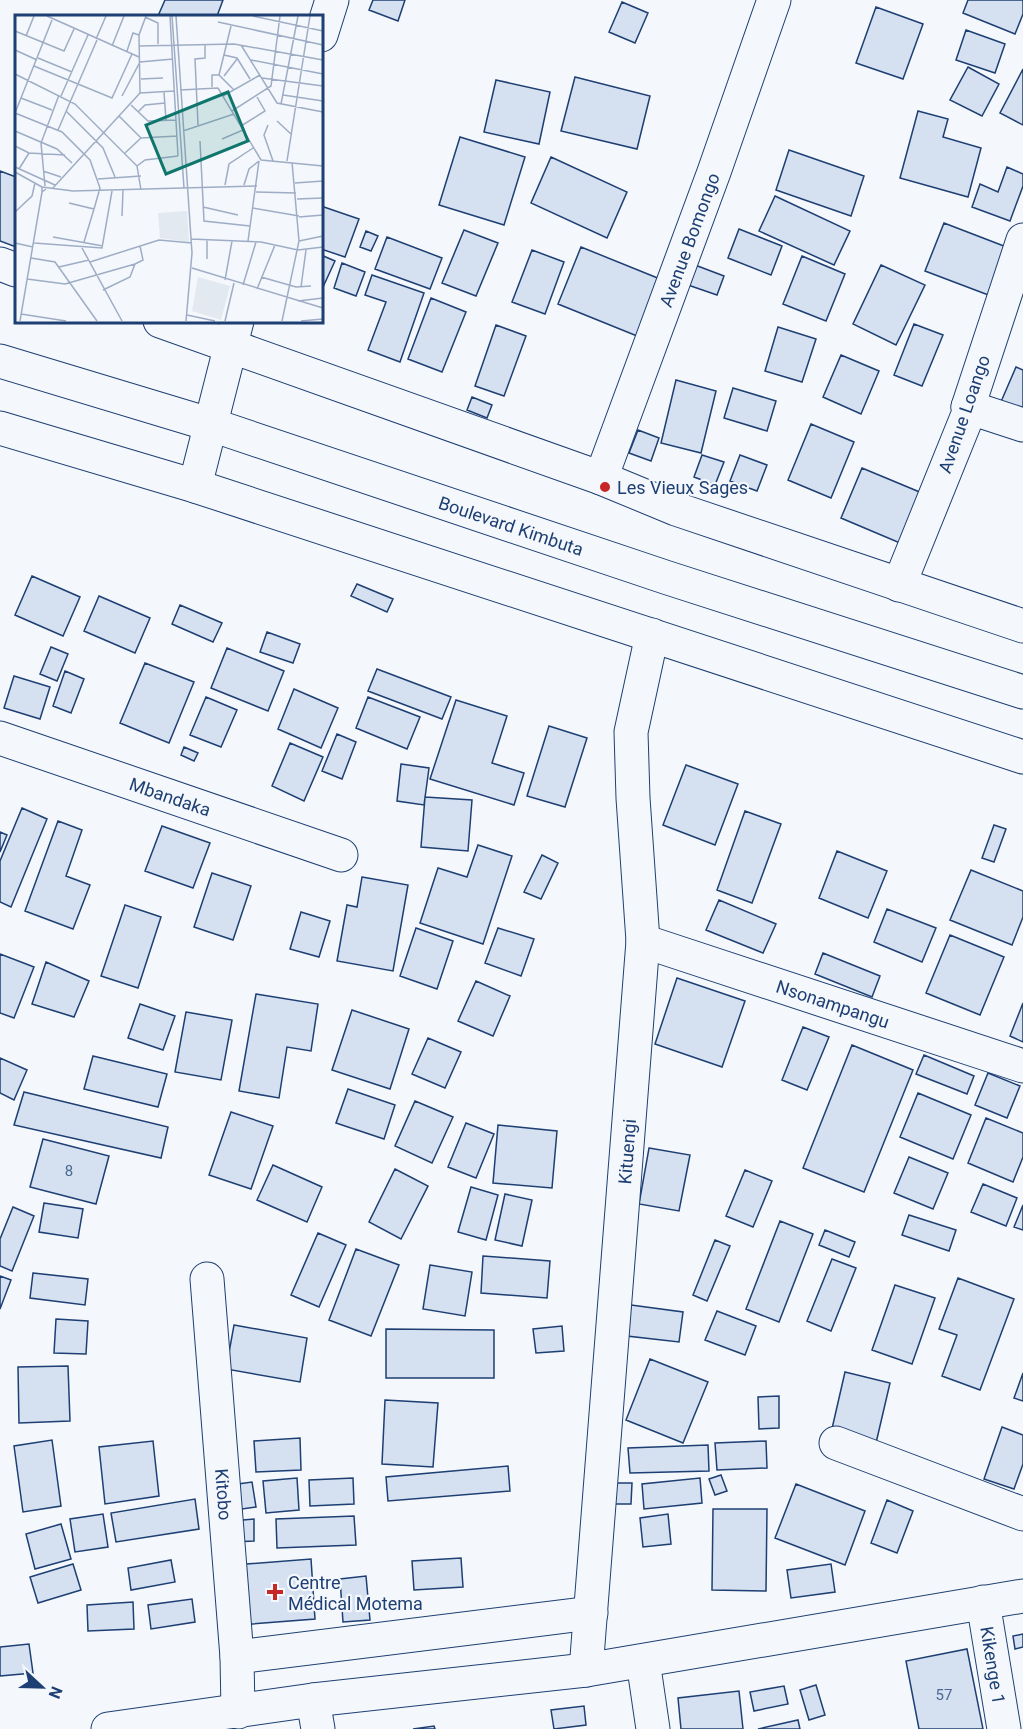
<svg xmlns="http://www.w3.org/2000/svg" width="1023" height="1729" font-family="Roboto,sans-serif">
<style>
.building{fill:#d5e0f0;stroke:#1d3f73;stroke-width:1.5}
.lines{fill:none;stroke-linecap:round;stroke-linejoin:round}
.minor-casing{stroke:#1d3f73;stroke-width:35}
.minor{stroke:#f4f7fb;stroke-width:33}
.poi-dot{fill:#c62828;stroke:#f4f7fb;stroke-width:2}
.labels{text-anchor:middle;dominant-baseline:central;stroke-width:4.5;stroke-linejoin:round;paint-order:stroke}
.number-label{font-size:15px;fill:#4b6792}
.street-label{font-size:18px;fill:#1d3f73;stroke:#f4f7fb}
.poi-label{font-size:18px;fill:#1d3f73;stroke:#f4f7fb;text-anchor:start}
.inset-road{fill:none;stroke:#9eadc5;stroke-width:1.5}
.view{fill:#0f766e;fill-opacity:0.15;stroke:#0f766e;stroke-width:3}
.inset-edge{fill:none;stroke:#1d3f73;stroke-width:3}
</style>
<rect width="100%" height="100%" fill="#f4f7fb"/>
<!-- building -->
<path class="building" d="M165,0H223L217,16H158Z
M373,0H405L398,21L369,10Z
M968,0H1023V14L1015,34L963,13Z
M622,2L648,13L635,43L609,32Z
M876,7L923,24L903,79L856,63Z
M966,30L1005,44L995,73L956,60Z
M968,67L999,84L982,116L950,100Z
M1023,69V125L1000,113Z
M575,77L650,96L637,149L561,131Z
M496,80L550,92L539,144L484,132Z
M918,111L948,119L943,137L981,148L968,197L900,178Z
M460,137L525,157L504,225L439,205Z
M789,150L864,176L851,216L776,190Z
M551,157L627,192L607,238L531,203Z
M1007,167L1023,174V186L1010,221L972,207L980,184L998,192Z
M0,171L16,177V247L0,241Z
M775,196L850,231L834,265L759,231Z
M321,206L359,219L345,257L321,249Z
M944,223L1009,248L991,296L925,271Z
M739,229L782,246L771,275L728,258Z
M464,230L498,243L476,296L442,283Z
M366,231L378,236L371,251L360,247Z
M387,237L442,258L430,289L375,269Z
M581,247L665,281L642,338L558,304Z
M532,250L564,262L545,314L512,302Z
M321,255L335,261L323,287L321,286Z
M802,256L845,274L826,321L783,304Z
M342,263L365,272L356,296L334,288Z
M695,265L724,276L717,295L688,285Z
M881,265L925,285L896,345L853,324Z
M372,275L424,293L400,362L368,350L386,302L365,295Z
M431,298L466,312L442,372L408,359Z
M914,324L943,335L922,386L894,375Z
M496,325L526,336L504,396L475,386Z
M778,327L816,339L802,382L765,371Z
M841,355L879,371L861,414L823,397Z
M1016,367L1023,370V414L1000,404Z
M676,380L716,391L701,453L661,443Z
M733,388L776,401L767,431L724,418Z
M472,397L492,405L487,418L467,410Z
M811,424L854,442L831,498L788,480Z
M638,430L659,438L651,461L629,453Z
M702,455L724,462L715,485L694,477Z
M740,455L767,465L757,491L730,481Z
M862,468L922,493L900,543L841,518Z
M32,576L80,597L63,636L15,615Z
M357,584L393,599L387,612L351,596Z
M99,596L150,618L135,653L84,631Z
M180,605L222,623L213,642L172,624Z
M267,632L300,644L293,663L260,652Z
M51,647L68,654L57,681L40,674Z
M227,648L284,671L268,711L211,688Z
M145,663L194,682L169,743L120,723Z
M377,669L451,697L442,719L368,691Z
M65,671L84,679L71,713L53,706Z
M14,676L50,687L40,719L4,708Z
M294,689L338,708L321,748L278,729Z
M206,697L237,710L221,747L190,735Z
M368,697L420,717L407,749L356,728Z
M456,700L507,716L492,763L524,773L514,805L430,779Z
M549,726L587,738L565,807L527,796Z
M337,734L356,742L342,779L322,771Z
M290,743L323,757L304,801L272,786Z
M184,747L198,753L194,761L181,755Z
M401,764L429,768L424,805L397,801Z
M686,765L738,784L715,845L663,825Z
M425,797L472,800L468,851L421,847Z
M22,808L47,819L11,907L0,902V861Z
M745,811L781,824L752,903L717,890Z
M58,821L82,830L66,876L90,885L73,929L25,911Z
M994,825L1006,829L994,862L982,858Z
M162,826L210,843L193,888L145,871Z
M0,832L7,835L0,852Z
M478,845L512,856L483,944L420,923L438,868L467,877Z
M837,851L887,871L868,918L819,898Z
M542,855L558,863L541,899L524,892Z
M971,870L1023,891V917L1012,945L950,920Z
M212,873L251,886L233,940L194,927Z
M362,877L408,885L393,971L337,961L347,905L357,907Z
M719,900L776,924L763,953L706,930Z
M125,905L161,917L138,988L101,976Z
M887,909L936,928L922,962L874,942Z
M301,912L330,921L319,957L290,949Z
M416,928L453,941L437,989L400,976Z
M498,928L534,939L521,976L485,963Z
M950,935L1004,957L980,1015L926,993Z
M823,953L880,976L872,997L815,974Z
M0,954L34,967L14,1018L0,1013Z
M46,962L89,981L74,1017L32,1004Z
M677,978L745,1001L722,1067L655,1044Z
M476,981L510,996L493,1036L458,1021Z
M256,994L318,1004L311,1051L287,1047L279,1098L239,1091Z
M1023,1003V1042L1010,1036Z
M140,1004L175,1016L163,1050L128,1038Z
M352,1010L409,1029L390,1089L332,1070Z
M186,1012L232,1020L221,1080L175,1072Z
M803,1027L829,1037L807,1090L782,1080Z
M428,1038L461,1052L445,1088L412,1074Z
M852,1045L913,1070L864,1192L803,1168Z
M924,1055L974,1076L967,1094L916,1074Z
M93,1056L167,1074L158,1107L84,1089Z
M0,1058L27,1070L14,1100L0,1093Z
M988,1073L1020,1086L1007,1118L975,1105Z
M348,1089L395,1105L384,1139L336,1123Z
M24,1092L168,1127L161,1158L14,1125Z
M918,1093L971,1115L953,1159L900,1137Z
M415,1101L453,1117L432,1163L395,1146Z
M231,1112L273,1126L251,1189L209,1175Z
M986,1118L1023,1133V1157L1013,1182L968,1163Z
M466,1123L494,1134L476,1178L448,1167Z
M498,1125L557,1131L552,1188L493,1183Z
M43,1139L109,1156L96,1204L30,1187Z
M649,1148L690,1155L679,1211L639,1204Z
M909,1157L948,1173L933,1209L894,1193Z
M273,1165L322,1187L307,1222L257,1200Z
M395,1169L428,1186L401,1239L369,1222Z
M745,1170L772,1181L753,1227L726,1216Z
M983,1184L1017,1198L1006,1226L971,1212Z
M471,1187L498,1195L486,1240L458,1232Z
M505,1194L532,1200L522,1246L495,1240Z
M44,1203L83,1209L78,1238L39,1232Z
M1023,1205V1230L1014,1227Z
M13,1207L34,1216L12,1271L0,1266V1239Z
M909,1215L956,1230L949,1251L902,1235Z
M780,1221L813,1234L779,1322L746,1309Z
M825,1230L855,1242L849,1257L819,1245Z
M318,1233L346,1245L319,1307L291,1295Z
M715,1240L730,1246L707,1301L693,1295Z
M356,1249L399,1265L371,1336L329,1320Z
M483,1256L550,1261L547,1298L481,1293Z
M832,1259L856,1268L831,1331L807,1321Z
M430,1265L472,1272L465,1316L423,1309Z
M33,1273L88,1279L85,1305L30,1298Z
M0,1276L11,1280L0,1309Z
M958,1278L1014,1299L980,1390L942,1376L957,1335L939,1329Z
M895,1285L935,1298L912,1364L872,1350Z
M631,1305L683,1312L679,1342L627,1336Z
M717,1311L756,1326L745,1355L705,1340Z
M56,1319L88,1321L86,1354L54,1353Z
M234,1325L307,1338L300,1382L226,1369Z
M562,1326L564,1351L536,1353L533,1329Z
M386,1329L494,1330V1378H386Z
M650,1359L708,1382L683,1443L626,1420Z
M68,1366L70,1421L19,1423L18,1367Z
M845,1372L890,1383L876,1443L831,1433Z
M1023,1373V1401L1014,1398Z
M779,1396V1428L759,1429L758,1397Z
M385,1400L438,1403L433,1467L382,1464Z
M1002,1427L1023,1435V1464L1014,1489L984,1479Z
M300,1438L301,1470L256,1472L254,1441Z
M52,1440L61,1506L23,1512L14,1446Z
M153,1441L159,1496L105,1504L99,1447Z
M766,1441L767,1468L717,1470L715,1443Z
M708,1445L709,1471L630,1473L628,1448Z
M508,1466L510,1491L388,1501L386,1477Z
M721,1475L727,1491L715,1495L709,1479Z
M297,1478L299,1510L266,1513L263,1481Z
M353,1478L354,1504L310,1506L309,1480Z
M700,1478L702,1503L644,1509L642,1484Z
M252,1482L256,1507L235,1510L231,1485Z
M602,1483H632L631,1504H603Z
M796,1484L865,1511L845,1565L775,1538Z
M195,1499L199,1529L116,1542L111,1513Z
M887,1500L913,1511L897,1553L871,1543Z
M713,1509H767L766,1591L712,1590Z
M103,1514L108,1547L75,1552L70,1519Z
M668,1514L671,1544L643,1547L640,1518Z
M354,1516L356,1545L277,1548L276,1519Z
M254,1519V1541L233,1542L232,1521Z
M61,1524L71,1559L35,1569L26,1534Z
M461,1558L463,1587L414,1590L412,1561Z
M311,1559L315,1619L239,1625L234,1565Z
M171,1560L175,1582L131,1590L128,1568Z
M73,1564L81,1590L38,1603L30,1577Z
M831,1564L835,1592L791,1598L787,1570Z
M366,1576L370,1620L343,1622L340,1579Z
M192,1599L195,1622L151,1629L148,1605Z
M133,1602L134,1629L88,1631L87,1605Z
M1023,1634V1647L1015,1649L1013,1636Z
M29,1644L33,1673L0,1676V1647Z
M967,1649L983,1729H919L906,1661Z
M816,1685L825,1715L809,1720L800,1690Z
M784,1686L788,1704L754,1711L750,1692Z
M739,1691L743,1729H681L678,1698Z
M584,1706L586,1725L554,1729L551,1710Z
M798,1720L800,1729H758Z
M434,1726L435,1729H413Z"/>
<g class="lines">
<defs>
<g id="minor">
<path d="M321,35L332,0"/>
<path d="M0,264L16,270"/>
<path d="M160,321L601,478L676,509L1023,626"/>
<path id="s1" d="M0,361L212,425L668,578L1023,692"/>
<path d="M968,407L1023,425"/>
<path d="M0,428L195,486L1023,757"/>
<path id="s2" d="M601,478L714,172L774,0"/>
<path d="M195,486L237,321"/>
<path d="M899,585L969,412L968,407L1023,240"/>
<path id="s3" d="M0,738L341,855"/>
<path id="s4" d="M643,941L1023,1066"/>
<path id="s5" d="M207,1279L237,1657L238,1712"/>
<path d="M836,1443L1023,1514"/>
<path id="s6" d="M983,1602L1004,1729"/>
<path d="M237,1657L591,1613"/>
<path d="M643,1661L653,1729"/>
<path id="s7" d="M586,1670L643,941L633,798L631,732L652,635"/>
<path d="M313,1700L318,1729"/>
<path d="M108,1729L313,1700L586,1670L1023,1596"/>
</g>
</defs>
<!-- minor casing -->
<use href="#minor" class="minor-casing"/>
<!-- minor -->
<use href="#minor" class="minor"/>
</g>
<!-- markers -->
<g class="poi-dot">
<circle cx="605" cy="487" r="6"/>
<path d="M272 1583h6v6h6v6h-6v6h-6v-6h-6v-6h6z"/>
</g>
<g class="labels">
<!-- number labels -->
<g class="number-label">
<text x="69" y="1171">8</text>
<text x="944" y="1695">57</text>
</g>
<!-- street labels -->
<g class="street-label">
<text stroke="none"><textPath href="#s2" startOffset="254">Avenue Bomongo</textPath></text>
<text transform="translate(964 414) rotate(-71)">Avenue Loango</text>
<text stroke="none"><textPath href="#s1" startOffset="537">Boulevard Kimbuta</textPath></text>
<text stroke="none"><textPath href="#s3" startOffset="180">Mbandaka</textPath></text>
<text stroke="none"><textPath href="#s4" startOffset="200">Nsonampangu</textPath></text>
<text stroke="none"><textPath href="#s7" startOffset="520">Kituengi</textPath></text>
<text stroke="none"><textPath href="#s5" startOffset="216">Kitobo</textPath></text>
<text stroke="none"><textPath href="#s6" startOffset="64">Kikenge 1</textPath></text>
</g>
<!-- poi labels -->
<g class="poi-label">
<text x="617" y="487">Les Vieux Sages</text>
<text x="288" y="1582">Centre<tspan x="288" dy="21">Médical Motema</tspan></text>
</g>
</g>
<!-- overview -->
<g transform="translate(15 15)">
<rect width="308" height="308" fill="#f4f7fb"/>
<path d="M172,196L174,227L145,223L143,198ZM183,262L215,271L206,305L177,296Z" fill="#e3e9f0"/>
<path class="inset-road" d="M32,1L124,42M155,1L163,141M157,1L169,173M161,1L177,238L171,306M238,1L308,16M130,2L143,8V29M203,7L308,30M0,16L49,36L59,14M11,21L19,1M81,24L91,1M226,30L262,88L308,97M97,31L109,1M124,31L219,29L308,45M0,35L22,45M112,36L118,18L124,20M209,40L222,43L235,64M23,43L57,57M236,45L308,59M19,51L97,83L117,39M0,59L60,89L122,151L126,175M204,60L216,11M209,61L222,44M247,63L308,71M126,64L148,63M197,72V60H204L219,75M203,73L246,145L308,151M165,75L203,73M149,77L151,105M125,78L159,76M125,78L124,20L131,1M268,80L308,86M46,81L73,20M107,81L125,47L158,44M208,81L245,60M6,83L37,95M266,89L283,1M116,90L133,106L161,105M51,96L88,133L100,162M217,96L256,71L265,1M123,97L130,90L150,88M0,98L47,117L75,145L85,173L79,194L54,188M0,98L37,5M104,101L126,123M262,106L276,119M183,110L180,44L190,43V29M253,110L249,120L258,146M226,111L250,96L242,82M43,115L82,25M0,116L42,134L57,148M168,116L219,99M126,123L162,121M207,124L228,115M185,126L189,206L235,211M0,131L14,138L50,140M110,138L126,123M272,146L295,1M122,151L130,145L163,141M0,152L40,170M4,154L14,138M28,156L46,162M0,157L27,172V177L31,174M83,164L126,161M280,168L308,166M210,170L214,149L238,133M229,170L234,154L244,146M30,171L26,128L44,80M27,172L58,176L242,171M37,174L125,78M241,177L281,178M282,184L308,183M188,192L223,200M238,193L284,201M0,197L17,181L20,168M107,201L108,175M284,202L308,200M38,222L88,231M176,224L246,227L283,235L308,232M233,226L244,146M284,226L308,221M69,227L79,194M0,228L18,232M19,228L87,233L97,176M67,233L107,306M16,243L40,247L82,306M192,244V224M75,247L144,225L177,228M44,252L74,245M177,253L308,293M246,262L281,272L296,271M12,264L50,269L120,249L128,245L125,231M210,265L217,226M228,270L241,227M286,272L291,235M242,274L260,230M88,275L115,262L120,249M283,286L308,283M6,299L51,306M172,300L200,306M5,306L27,177M210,306L219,268M267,306L284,226L277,147M286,306L308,304"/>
<path class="view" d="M213,77L233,126L151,159L131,110Z"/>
<rect width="308" height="308" class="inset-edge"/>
</g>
<!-- north arrow -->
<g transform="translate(42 1687) rotate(112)" stroke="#f4f7fb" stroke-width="4.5" paint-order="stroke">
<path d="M0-4.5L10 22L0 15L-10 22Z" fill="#1d3f73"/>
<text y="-9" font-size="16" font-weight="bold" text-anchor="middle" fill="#1d3f73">N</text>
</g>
</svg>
